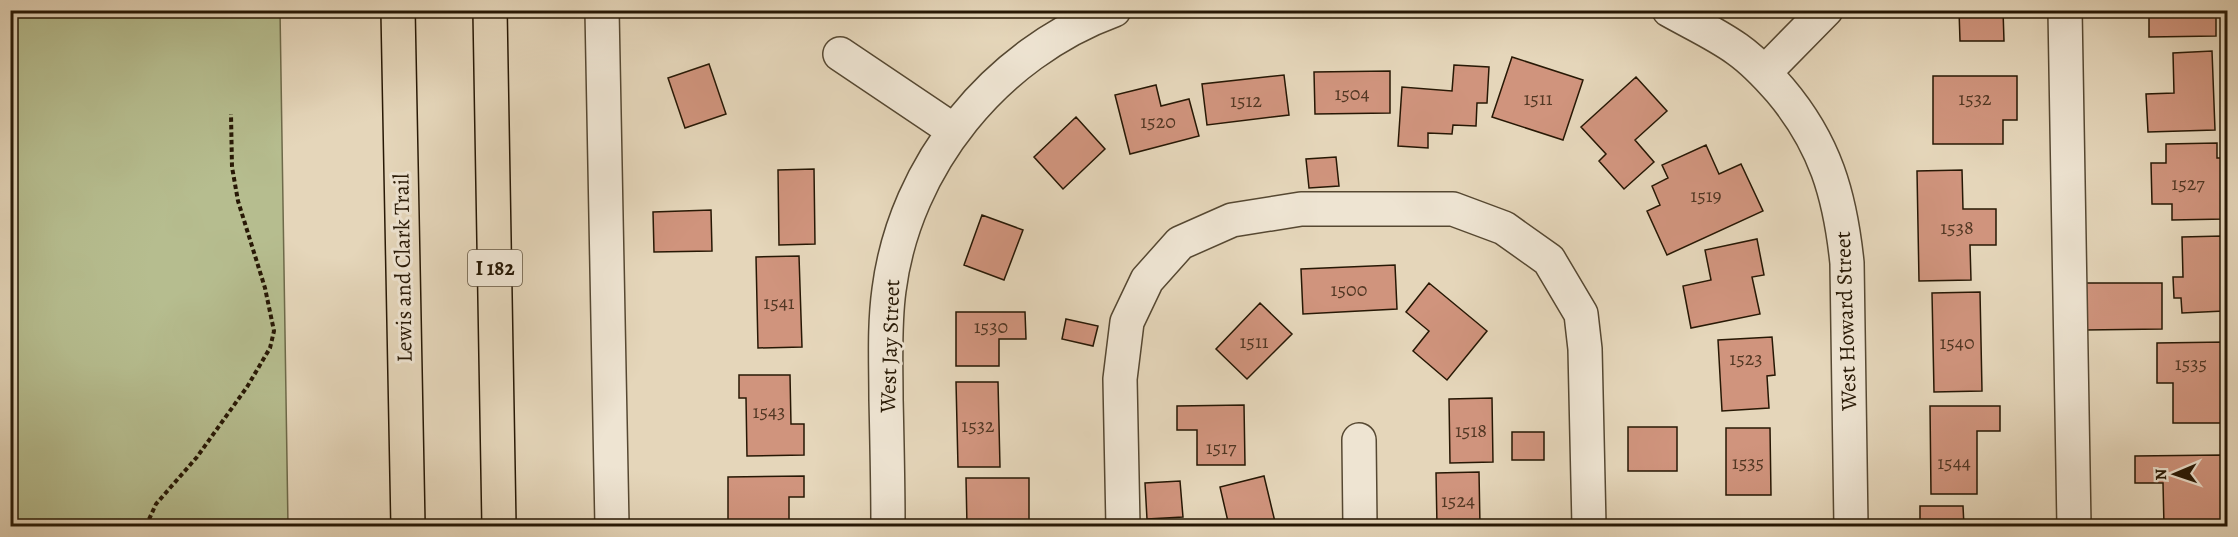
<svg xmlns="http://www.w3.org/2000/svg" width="2238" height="537" font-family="Alegreya,serif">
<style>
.green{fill:#b6bd8f;stroke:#6e6a4a;stroke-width:1.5}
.building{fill:#d0947d;stroke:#271805;stroke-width:1.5}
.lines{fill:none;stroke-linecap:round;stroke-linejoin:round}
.minor-casing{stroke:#564832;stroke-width:36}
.highway-casing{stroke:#271805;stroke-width:36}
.path{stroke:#271805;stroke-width:4;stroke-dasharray:4.5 3;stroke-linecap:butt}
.minor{stroke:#eee4d2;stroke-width:33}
.highway{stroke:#e5d6ba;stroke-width:33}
.labels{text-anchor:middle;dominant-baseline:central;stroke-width:6;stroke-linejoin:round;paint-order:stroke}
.number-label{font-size:20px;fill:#513723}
.shield{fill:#eee4d2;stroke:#635542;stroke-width:1.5}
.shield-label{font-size:21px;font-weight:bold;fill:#271805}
.street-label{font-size:22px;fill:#271805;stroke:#eee4d2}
</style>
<rect width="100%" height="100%" fill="#e5d6ba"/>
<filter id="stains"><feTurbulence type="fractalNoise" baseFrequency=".00333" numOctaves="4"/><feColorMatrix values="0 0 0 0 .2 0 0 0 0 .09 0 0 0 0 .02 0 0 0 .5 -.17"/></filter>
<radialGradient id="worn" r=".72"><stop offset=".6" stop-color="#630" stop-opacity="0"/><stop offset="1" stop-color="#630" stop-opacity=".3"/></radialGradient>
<!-- green -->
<path class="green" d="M10,11H280L288,526H11Z"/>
<!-- building -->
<path class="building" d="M1959,10H2003L2004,41H1960Z
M2149,10H2216V36L2149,37Z
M2212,51L2215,130L2148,132L2146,94L2174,93L2173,53Z
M1512,57L1583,80L1563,140L1492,117Z
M709,64L726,114L685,128L668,78Z
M1454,65L1489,67L1487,103H1477L1476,126L1453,125L1452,134L1428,133V148L1398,146L1402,87L1452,91Z
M1390,71V113L1315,114L1314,72Z
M1284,75L1289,115L1207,125L1202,84Z
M1933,76H2017V120H2003V144H1933Z
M1636,77L1667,111L1635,140L1654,162L1624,189L1599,161L1606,154L1581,127Z
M1156,85L1161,106L1189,99L1199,136L1130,154L1115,95Z
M1076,117L1105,149L1063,189L1034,157Z
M2217,143V158H2224L2225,219L2172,220V204H2152L2151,163H2166V144Z
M1706,145L1719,174L1741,164L1763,211L1667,255L1647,211L1660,205L1652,186L1668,178L1662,165Z
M1336,157L1339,186L1309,188L1306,159Z
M814,169L815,244L779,245L778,170Z
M1962,170L1963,209H1996V245H1970L1971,280L1919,281L1917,171Z
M711,210L712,251L654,252L653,212Z
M982,215L1023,230L1004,280L964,265Z
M2222,236L2224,311L2182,313L2181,298H2174L2173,277H2183L2182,237Z
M1757,239L1764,275L1752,277L1760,314L1691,328L1683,286L1711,280L1705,250Z
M799,256L802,347L758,348L756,257Z
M1395,265L1397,309L1303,314L1301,269Z
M1429,283L1487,331L1447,380L1413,351L1429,331L1406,312Z
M2084,283H2162V329L2085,330Z
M1980,292L1982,391L1934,392L1932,293Z
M1260,303L1292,334L1247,379L1216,349Z
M956,312H1025L1026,339H999V366H956Z
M1066,319L1098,326L1093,346L1062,339Z
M1772,337L1775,375L1767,376L1769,408L1722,411L1718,340Z
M2225,342L2226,423H2173V383H2157V343Z
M739,375H790L791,424H804V455L747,456L746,398H739Z
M956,382H998L1000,467H958Z
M1492,398L1493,462L1450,463L1449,399Z
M1244,405L1245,465H1197V430H1177V406Z
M1930,406H2000V431H1977V494H1931Z
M1628,427H1677V471H1628Z
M1726,428H1770L1771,495H1726Z
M1512,432H1544V460H1512Z
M2222,455L2223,526H2164L2163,483H2135V456Z
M1479,472L1480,526H1437L1436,473Z
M804,476V497H789V523H728V477Z
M1264,476L1276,526H1229L1220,487Z
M966,478H1029V526H967Z
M1180,481L1183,517L1147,519L1145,483Z
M1920,506H1963L1964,526H1920Z"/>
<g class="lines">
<defs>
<path id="minor" d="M602,10L612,526
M1669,10C1692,23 1716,34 1737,49C1754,61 1767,75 1780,90C1825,143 1840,195 1847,263L1851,526
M2065,10L2074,526
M840,54L953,130
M1765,72L1826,10
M1359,440L1360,526
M888,526C888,484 887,442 886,399C886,363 884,326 889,290C905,165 996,53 1114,10
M1123,526L1120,379L1127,322L1147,280L1180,243L1232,220L1301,209H1453L1504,228L1549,260L1581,314L1585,349L1589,526"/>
<path id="highway" d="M398,10L408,526
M490,10L499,526"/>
</defs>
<!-- minor casing -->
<use href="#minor" class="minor-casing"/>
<!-- highway casing -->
<use href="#highway" class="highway-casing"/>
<!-- path -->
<path class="path" d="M146,526L156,504L197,457L247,387L270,348L274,331L265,288L238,201L232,167L231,114"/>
<!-- minor -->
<use href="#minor" class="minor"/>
<!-- highway -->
<use href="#highway" class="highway"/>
</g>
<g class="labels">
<!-- number labels -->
<g class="number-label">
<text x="1352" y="93">1504</text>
<text x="1538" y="98">1511</text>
<text x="1975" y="98">1532</text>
<text x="1246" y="100">1512</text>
<text x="1158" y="121">1520</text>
<text x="2188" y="183">1527</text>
<text x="1706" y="195">1519</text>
<text x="1957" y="227">1538</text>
<text x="1349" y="289">1500</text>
<text x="779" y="302">1541</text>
<text x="991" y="326">1530</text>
<text x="1254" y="341">1511</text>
<text x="1957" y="342">1540</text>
<text x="1746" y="358">1523</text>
<text x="2191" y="363">1535</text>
<text x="769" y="411">1543</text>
<text x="978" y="425">1532</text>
<text x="1471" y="430">1518</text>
<text x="1221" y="447">1517</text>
<text x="1748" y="462">1535</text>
<text x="1954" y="462">1544</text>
<text x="1458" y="500">1524</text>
</g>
<!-- shield labels -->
<rect class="shield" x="468" y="250" width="54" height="36" rx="4.5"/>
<g class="shield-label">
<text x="495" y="268">I 182</text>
</g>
<!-- street labels -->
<g class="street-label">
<text transform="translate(403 268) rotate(-91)">Lewis and Clark Trail</text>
<text transform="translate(1846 321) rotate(-92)">West Howard Street</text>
<text transform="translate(890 346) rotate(-88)">West Jay Street</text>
</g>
</g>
<!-- margin -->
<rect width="2238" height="537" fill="none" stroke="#e5d6ba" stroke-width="36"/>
<rect x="12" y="12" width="2214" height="513" fill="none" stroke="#271805" stroke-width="3"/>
<rect x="18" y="18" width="2202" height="501" fill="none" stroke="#271805" stroke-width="1.5"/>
<!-- north arrow -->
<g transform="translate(2175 474) rotate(268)" stroke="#eee4d2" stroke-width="4.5" paint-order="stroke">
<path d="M0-4.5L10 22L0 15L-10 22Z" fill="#271805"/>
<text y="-9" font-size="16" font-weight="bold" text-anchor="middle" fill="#271805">N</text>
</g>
<rect width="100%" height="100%" filter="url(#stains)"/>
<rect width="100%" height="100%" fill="url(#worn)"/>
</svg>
